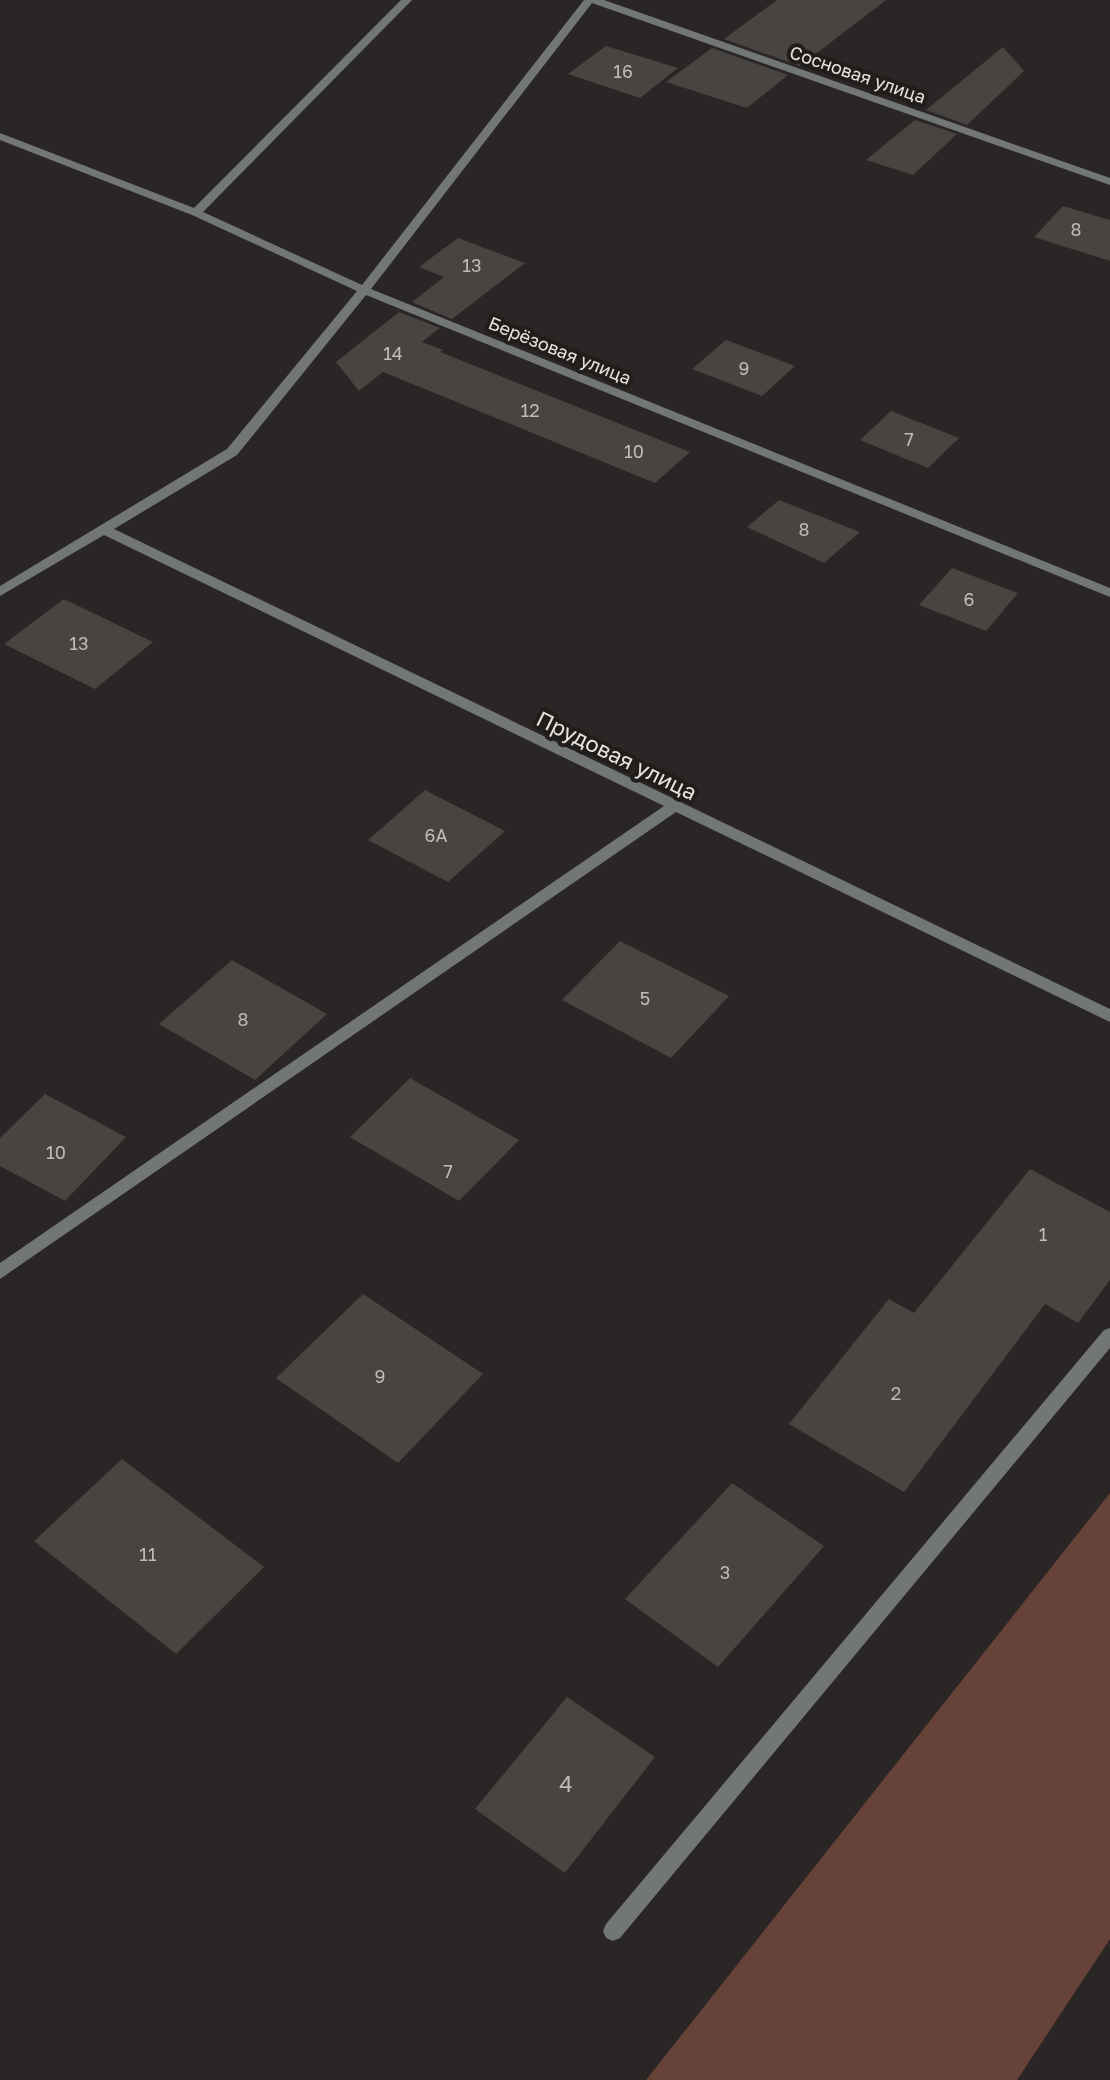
<svg xmlns="http://www.w3.org/2000/svg" width="1110" height="2080" font-family="'Golos Text',sans-serif">
<style>
.green{fill:#674238}
.building{fill:#484442}
.lines{fill:none;stroke-linecap:round;stroke-linejoin:round}
.minor{fill:#737677;fill-rule:evenodd}
.labels{text-anchor:middle;dominant-baseline:central;stroke-width:8;stroke-linejoin:round;paint-order:stroke}
.number-label{font-size:18px;fill:#bebcbb}
.far-street-label{font-size:18px;fill:#e6e4e3;stroke:#211d1b}
.street-label{font-size:22px;fill:#e6e4e3;stroke:#211d1b}
.near-number-label{font-size:22px;fill:#bebcbb}
</style>
<rect width="100%" height="100%" fill="#2a2625"/>
<!-- green -->
<path class="green" d="M1110,1493V1939L1017,2080H646Z"/>
<!-- building -->
<path class="building" d="M777,0H886L800,66L724,39Z
M606,46L678,68L640,98L568,74Z
M1003,47L1024,71L967,125L926,110Z
M712,48L788,75L747,108L666,82Z
M915,120L957,134L913,175L866,160Z
M1063,206L1110,220V261L1034,237Z
M458,238L525,263L452,319L412,302L444,277L419,267Z
M399,312L440,328L422,342L443,350L440,352L690,452L655,483L383,372L359,391L336,362Z
M726,340L795,366L762,396L692,369Z
M891,411L959,438L928,468L860,440Z
M779,500L860,532L824,563L747,527Z
M952,568L1018,593L986,631L919,605Z
M64,599L153,642L95,689L4,644Z
M425,790L505,831L448,882L368,840Z
M620,941L729,996L671,1058L562,1000Z
M232,960L327,1014L255,1080L159,1024Z
M410,1078L519,1140L459,1201L350,1137Z
M45,1094L126,1137L65,1201L0,1166V1138Z
M1030,1169L1110,1212V1280L1078,1323L1045,1304L904,1492L789,1424L889,1299L914,1313Z
M363,1294L483,1374L398,1463L276,1378Z
M122,1459L264,1567L176,1654L34,1541Z
M732,1483L824,1546L718,1667L625,1599Z
M567,1697L655,1757L565,1873L475,1809Z"/>
<g class="lines">
<!-- minor -->
<path class="minor" d="M401,0H412L203,212L362,285L584,0H604L1110,178V185L592,3L371,289L1110,588V597L366,295L237,455L114,529L1110,1009V1022L676,812L0,1279V1263L664,806L104,535L0,596V586L227,449L357,291L192,215L0,140V133L194,208Z
M1110,1328V1348L620,1938L613,1941L606,1938L603,1931L606,1924L1104,1330Z"/>
</g>
<g class="labels">
<!-- number labels -->
<g class="number-label">
<text x="623" y="71">16</text>
<text x="1076" y="229">8</text>
<text x="472" y="265">13</text>
<text x="393" y="353">14</text>
<text x="744" y="368">9</text>
<text x="530" y="410">12</text>
<text x="909" y="439">7</text>
<text x="634" y="451">10</text>
<text x="804" y="529">8</text>
<text x="969" y="599">6</text>
<text x="79" y="643">13</text>
<text x="436" y="835">6А</text>
<text x="645" y="998">5</text>
<text x="243" y="1019">8</text>
<text x="56" y="1152">10</text>
<text x="448" y="1171">7</text>
<text x="1043" y="1234">1</text>
<text x="380" y="1376">9</text>
<text x="896" y="1393">2</text>
<text x="148" y="1554">11</text>
<text x="725" y="1572">3</text>
</g>
<!-- far-street labels -->
<g class="far-street-label">
<text transform="translate(858 74) rotate(19)">Сосновая улица</text>
<text transform="translate(560 350) rotate(22)">Берёзовая улица</text>
</g>
<!-- street labels -->
<g class="street-label">
<text transform="translate(617 755) rotate(26)">Прудовая улица</text>
</g>
<!-- near-number labels -->
<g class="near-number-label">
<text x="566" y="1783">4</text>
</g>
</g>
</svg>
